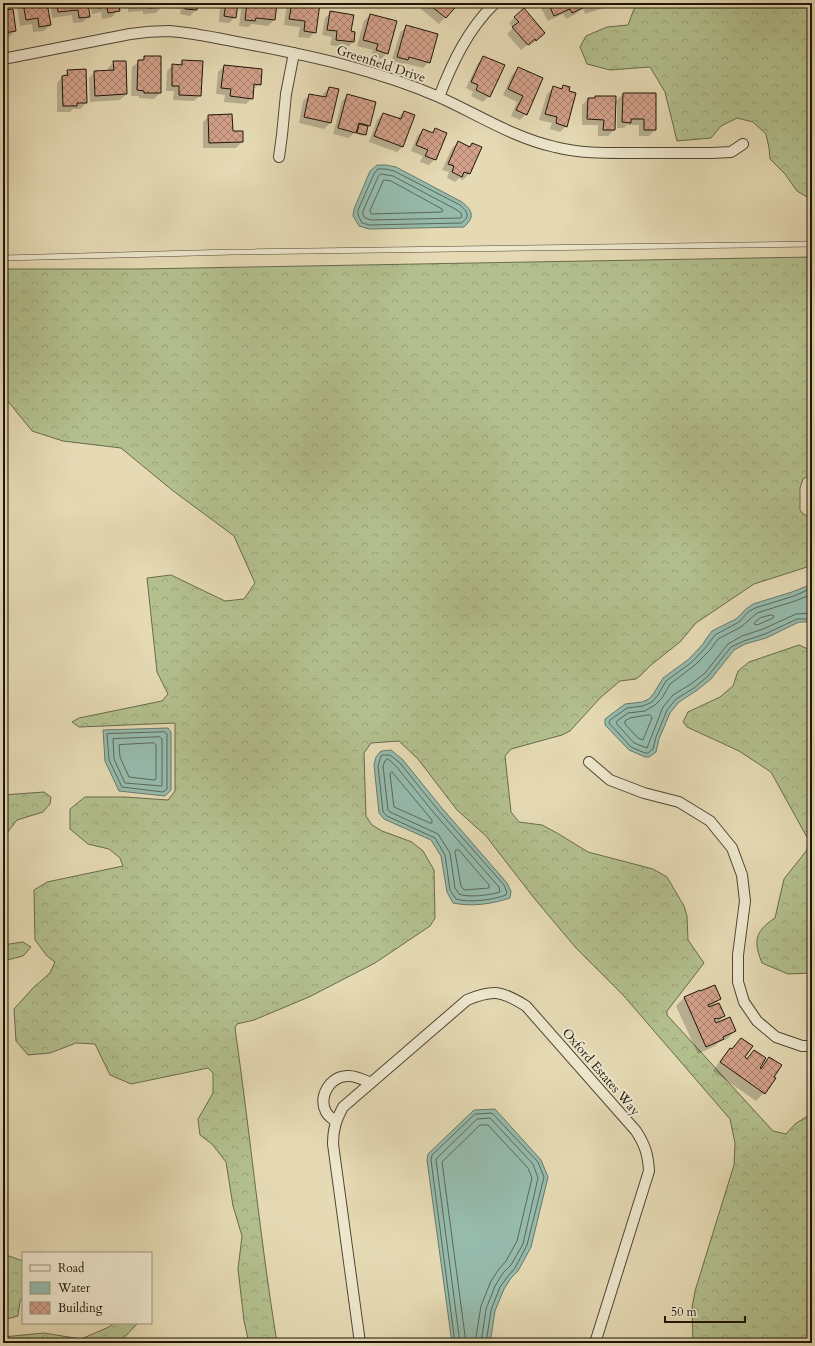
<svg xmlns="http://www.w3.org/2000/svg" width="815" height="1346" font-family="Cardo,serif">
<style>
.forest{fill:url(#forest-crowns);stroke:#686a4c}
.water{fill:#96bbad;stroke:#66796b}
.shadow{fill:#0003}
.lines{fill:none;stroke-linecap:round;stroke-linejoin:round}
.shore{stroke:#5a685b;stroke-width:1}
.building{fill:url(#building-cross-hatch);stroke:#1e1509}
.lane-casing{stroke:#504634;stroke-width:6}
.street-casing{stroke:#504634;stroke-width:12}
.lane{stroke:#eee7ce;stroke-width:5}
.street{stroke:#eee7ce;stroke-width:10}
.labels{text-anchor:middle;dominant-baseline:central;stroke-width:4;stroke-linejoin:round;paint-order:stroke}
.street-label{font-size:13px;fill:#1e1509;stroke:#eee7ce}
</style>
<defs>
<pattern id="forest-crowns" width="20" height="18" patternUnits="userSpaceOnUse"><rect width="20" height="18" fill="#b3c08e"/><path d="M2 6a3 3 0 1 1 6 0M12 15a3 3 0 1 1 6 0" fill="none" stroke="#9aa479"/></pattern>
<pattern id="building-cross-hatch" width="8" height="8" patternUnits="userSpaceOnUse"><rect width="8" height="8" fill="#d3a18a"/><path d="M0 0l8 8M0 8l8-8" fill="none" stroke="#ab826f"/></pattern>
</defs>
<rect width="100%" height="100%" fill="#e5dab4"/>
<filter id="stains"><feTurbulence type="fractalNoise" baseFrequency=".005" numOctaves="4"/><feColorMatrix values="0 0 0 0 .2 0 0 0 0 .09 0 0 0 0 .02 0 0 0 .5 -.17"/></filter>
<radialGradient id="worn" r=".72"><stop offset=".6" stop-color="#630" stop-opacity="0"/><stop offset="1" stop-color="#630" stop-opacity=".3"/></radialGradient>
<!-- forest -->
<path class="forest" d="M644,3H812V200L797,191L785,174L770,159L769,148L766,134L753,122L737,118L721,126L711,138L677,141L665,92L650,67L610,70L587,64L580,47L586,36L607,27L628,25L634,9Z
M812,257V474L803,479L800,488V510L803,514L812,518V563L807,567L754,584L696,623L680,642L651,665L640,676L636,679L620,681L600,698L570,731L562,735L511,749L505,756L511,812L519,822L542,825L557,833L588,852L653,869L667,877L684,906L687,916L688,940L704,963L667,1011V1015L773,1131L786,1134L795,1124L809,1115H812V1343H693L692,1308L695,1291L734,1165L735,1143L730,1119L624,996L576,948L534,898L486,836L457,810L418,759L399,741L371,743L364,753L366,816L372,825L382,831L412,842L423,851L434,870L435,918L430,926L375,963L309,997L254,1020L237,1024L235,1028C250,1133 260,1238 277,1343H249L244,1321L238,1269L242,1236L233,1206L226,1162L212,1144L200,1135L198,1119L213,1093V1073L208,1068L131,1084L110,1075L95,1044L76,1043L50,1053L28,1055L16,1041L14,1009L34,987L50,973L55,962L47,956L35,940L34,890L47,882L123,866L120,858L109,849L88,844L70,829V809L85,797H125L168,800L175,791V723L79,727L72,722L79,718L162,701L168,694L157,672L147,578L171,575L225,601L244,599L255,583L234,536L172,490L121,448L63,441L32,431L3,395V269H138Z
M799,645L812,651V973L788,974L762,963C753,941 755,931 775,918L784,879L807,850L808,839L771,772L739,751L687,727L683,722L688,712L720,697L733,686L738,671L749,662Z
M44,792L51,797L50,804L43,812L17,820L3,838V795Z
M23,942L31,947L23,956L3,961V945Z
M3,1254L23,1261V1297L20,1301L18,1316L3,1320Z
M113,1323H138L119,1343H3V1337L44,1333L81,1339L109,1327Z"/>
<!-- water -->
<path class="water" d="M377,165H386L396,167L462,202C473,211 475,217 464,227L369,229L359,226L353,216L354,209L370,171Z
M812,584V623L810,622H799L766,638L745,644L734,650L711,679L696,691L679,702L670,713L659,739L656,752L649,757H645L629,750L605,725V719L625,704L642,702L649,699L654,693L663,678L689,659L703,644L706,639L712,631L736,619L746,609L753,604L792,592Z
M168,728L171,732V790L165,796L119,791L105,761L103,730Z
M391,750L403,760L441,807L507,883L511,891L510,898C492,904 472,907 453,903L447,892L441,856L431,840L384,819L379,813L374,765L376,757L381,751Z
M495,1109L541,1160L548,1177L531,1247L518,1271L511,1278L504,1289L495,1311L490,1343H452L427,1160L428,1154L474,1110Z"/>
<!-- shadow -->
<path class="shadow" d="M19,3H46L50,25L44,31L33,32L32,24L20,26L17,5Z
M50,3H87L89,16L83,22L73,23L72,15L52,18Z
M90,3H123V4L112,17L102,19L101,12L92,14Z
M128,3H162V7L156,13L143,14V11L128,12Z
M169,3H197L196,10L190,16L180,14L181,9L168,8Z
M205,3H237L235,17L229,23L219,22L220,9L205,7Z
M242,3H276L274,20L268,26L252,24L248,27L239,26Z
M287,3H319L315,32L309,38L298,37L300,27L284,25Z
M414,3H457L439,24Z
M543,3H579L582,8L576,14L566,19L563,14L548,21L540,6Z
M581,3H615L613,5L585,14Z
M3,11L15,31L9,37L3,38Z
M331,12L350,32L353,42L347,48L330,45L332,37L322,35L325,18Z
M370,15L387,53L381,59L371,56L373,50L357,46L364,21Z
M515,17L538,39L529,46L528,44L521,50L507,34L513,28L509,23Z
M406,27L429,62L423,68L404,63L401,66L391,63L400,33Z
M145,57L160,93L154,99L139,98V96H131L132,67Z
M484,57L489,96L483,102L471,96L473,92L466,88L478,63Z
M182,61L200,95L194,101L173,100L174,91H166L167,71L173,65L178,66Z
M114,62H125L126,94L120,100L90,102L89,78L95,72H108V68Z
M224,66L260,84L252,90V98L246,104L224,102L225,95L216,94L218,72Z
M518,69L526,114L520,120L511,116L517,102L503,95L512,75Z
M68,71L86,103L80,109H73L70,112H57V83Z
M563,86L566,126L560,132L550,129L552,123L539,120L547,94L553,88L560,89Z
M329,88L330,123L324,129L299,123L303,101L310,95L322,98L323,94Z
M623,94H655V130L649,136H639V125H627L624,128H617V104H615L614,130L608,136H598V125H582V105L588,99H593L595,97L615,102Z
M348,95L369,125L363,136L356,134L357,130L349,138L333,134L342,101Z
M404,112L403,146L397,152L369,142L377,120L383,114L398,118Z
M209,116L232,132L242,142L236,148H203V122Z
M435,129V159L429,165L420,162L423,156L411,151L417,136L423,130L431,133Z
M458,142L469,147L472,144L481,148L469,174L463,180L459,178L455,182L447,178L449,172L442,170L452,148Z
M699,991L720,999L712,1007L724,1016L716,1024L735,1031L727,1039L719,1042L715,1046L698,1054L676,1006L684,998Z
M741,1039L744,1057L746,1059L754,1052L758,1068L760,1069L770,1058L773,1077L774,1078L764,1093L756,1101L713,1071L722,1058Z"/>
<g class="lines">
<!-- shore -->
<path class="shore" d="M378,169H386L394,171L460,205C467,211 471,217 461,223L370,225L362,223L358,215V210L374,174Z
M381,174L393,176L457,210L461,213L462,217L460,218L371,220L365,218L363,215V211L378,177Z
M384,180L391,181L442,209L443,211L442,212L371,214L370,211Z
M812,588L794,596L755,608L748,612L739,622L715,635L706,647L692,662L666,681L658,695L652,702L643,706L627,708L610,720L609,723L631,747L645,753H648L653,749L656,737L667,710L676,699L694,688L708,676L731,647L744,641L765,634L797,619H812
M812,594L795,601L757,613L741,627L718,639L710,650L695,665L670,684L662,698L655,705L645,711L628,713L617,721L616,723L634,743L647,748L663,707L673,695L691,684L705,673L728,644L742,636L763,629L796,614L812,613
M771,615L774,616L773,618L757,625L754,624L755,622L760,618Z
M650,715L652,718L643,740L638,738L625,724V721L630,718Z
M165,732L167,734V789L163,792L122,787L109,760L107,734Z
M160,737L162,739V786L125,783L114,759L113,739Z
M154,743L156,745V779L154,780L129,777L120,757L119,745Z
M382,755H390L400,763L438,810L504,885L507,892L506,895C493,900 469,903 456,899L450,890L445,855L435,838L387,816L383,812L378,766L380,759Z
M388,759L396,766L434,813L499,887L500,892C491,895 468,898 459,894L455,888L450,853L438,834L390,812L388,810L383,766L385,761Z
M392,772L432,820V823H430L394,807L390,774Z
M456,850H459L489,885V888L465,890L463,889L461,886L455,852Z
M455,1343L431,1160L432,1155L475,1114L492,1113L538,1162L544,1177L527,1245L515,1268L508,1276L500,1287L491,1310L486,1343
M460,1343L436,1160L437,1158L477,1119L490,1118L533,1164L538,1178L523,1244L511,1265L503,1273L495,1286L486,1309L481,1343
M466,1343L442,1162L480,1125H488L528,1168L532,1178L517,1241L506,1261L499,1269L491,1281L481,1306L475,1343"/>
</g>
<!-- building -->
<path class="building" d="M23,3H47L51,25L39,27L38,18L26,20Z
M57,3H88L90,17L79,18L78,10L58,12Z
M97,3H124V5L119,6L120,11L108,13L107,7L98,8Z
M133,3H163V7L149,8V6L134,7Z
M183,3H198L197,10L185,9L186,4Z
M223,3H238L236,18L224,16L226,3Z
M247,3H277L275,20L256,18L255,21L245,20Z
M292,3H320L316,33L304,31L305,21L289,19Z
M427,3H459L446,18Z
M548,3H580L583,8L572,13L570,9L554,16Z
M589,3H607L591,8Z
M524,8L545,33L536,41L535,39L528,45L512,27L519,22L514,17Z
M13,9L16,31L4,33L3,32V10Z
M330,11L354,15L351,31L355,32L354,42L336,40L337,31L327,30Z
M370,14L397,21L388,54L376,50L378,44L363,40Z
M406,25L438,34L430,63L409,57L408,60L397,57Z
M144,56H161V93H144V91L137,90L138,60H144Z
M483,56L505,65L490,97L476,90L478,85L471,82Z
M182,60L203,61L201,96L179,95V86H172V64L182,65Z
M113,61H126L127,94L95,96L94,71L114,70Z
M224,65L262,69L261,85L254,84L253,99L230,96L231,89L221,88Z
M518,67L543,78L527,115L516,110L523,96L508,89Z
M86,69L87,103H77V106H63L62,76L68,75L67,70Z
M563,85L570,87L569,91L576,93L567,127L556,123L557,117L545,114L553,86L562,89Z
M329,87L339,89L331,123L304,117L309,94L326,97Z
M623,93H656V130H644V119H631V123L622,122Z
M347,94L376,102L370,126L359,123L356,133L338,128Z
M595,96H616L615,130H603L604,120L587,119L588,98H595Z
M404,111L415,115L403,147L374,136L383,113L401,119Z
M232,114L233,131H243V142L209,143L208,115Z
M359,124L368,126L366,135L357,133Z
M435,128L447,133L436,160L425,156L428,150L416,145L423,129L433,133Z
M458,141L470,147L472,143L482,147L470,174L464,172L462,177L452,172L454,166L448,164Z
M715,985L721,999L708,1005L709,1007L719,1003L725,1016L718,1019L717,1018L714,1019L716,1023L730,1017L736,1031L723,1037L724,1039L706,1047L684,997L700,990V991Z
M741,1038L753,1046L745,1057L747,1059L754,1050L766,1058L760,1068L761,1069L769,1057L782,1065L774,1077L776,1078L765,1094L720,1062L730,1048L732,1049Z"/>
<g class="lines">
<defs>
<path id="lane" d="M3,258L234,252L812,244"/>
<path id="street" d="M3,59L130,34C143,32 156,31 169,31C197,33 225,40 253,45C316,57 379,71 439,97C477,114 514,138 555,147C582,154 609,153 637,153C662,153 687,153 712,153L731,152L743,144
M439,97C452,63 468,29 495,3
M279,157L282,135L286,94L294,53
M589,762L610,780L644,793L679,802L710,821L732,848L742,875L745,901L738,955V982L744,1002L757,1021L776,1037L802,1046H812
M335,1121C332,1118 328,1116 326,1112C318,1096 330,1077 347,1076C355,1075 364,1080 371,1083
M360,1343L333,1144C333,1129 336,1120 343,1107L467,1000C494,989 502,991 526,1006L636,1131C645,1145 648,1154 649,1171L595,1343"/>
</defs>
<!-- lane casing -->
<use href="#lane" class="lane-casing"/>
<!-- street casing -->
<use href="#street" class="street-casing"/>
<!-- lane -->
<use href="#lane" class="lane"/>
<!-- street -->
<use href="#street" class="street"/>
</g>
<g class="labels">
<!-- street labels -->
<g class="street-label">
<text transform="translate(381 64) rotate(18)">Greenfield Drive</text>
<text transform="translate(601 1072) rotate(49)">Oxford Estates Way</text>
</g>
</g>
<!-- margin -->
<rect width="815" height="1346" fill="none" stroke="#e5dab4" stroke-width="16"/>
<rect x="4" y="4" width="807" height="1338" fill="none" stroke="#1e1509" stroke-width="2"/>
<rect x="8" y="8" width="799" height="1330" fill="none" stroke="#1e1509"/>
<!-- legend -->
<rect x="22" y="1252" width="130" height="72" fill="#eee7ce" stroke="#9b937f"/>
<rect x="30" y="1265" width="20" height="6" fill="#eee7ce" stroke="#9b937f"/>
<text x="58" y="1272" font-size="12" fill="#1e1509">Road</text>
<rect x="30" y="1282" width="20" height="12" fill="#96bbad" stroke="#9b937f"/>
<text x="58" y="1292" font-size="12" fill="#1e1509">Water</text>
<rect x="30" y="1302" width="20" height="12" fill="url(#building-cross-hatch)" stroke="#9b937f"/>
<text x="58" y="1312" font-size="12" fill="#1e1509">Building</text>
<!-- scale -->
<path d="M665 1316v6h80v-6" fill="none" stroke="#1e1509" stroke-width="2"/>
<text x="671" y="1316" font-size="12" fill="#1e1509" stroke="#eee7ce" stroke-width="3" paint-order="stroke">50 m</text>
<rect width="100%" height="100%" filter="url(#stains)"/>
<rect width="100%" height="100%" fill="url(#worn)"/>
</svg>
